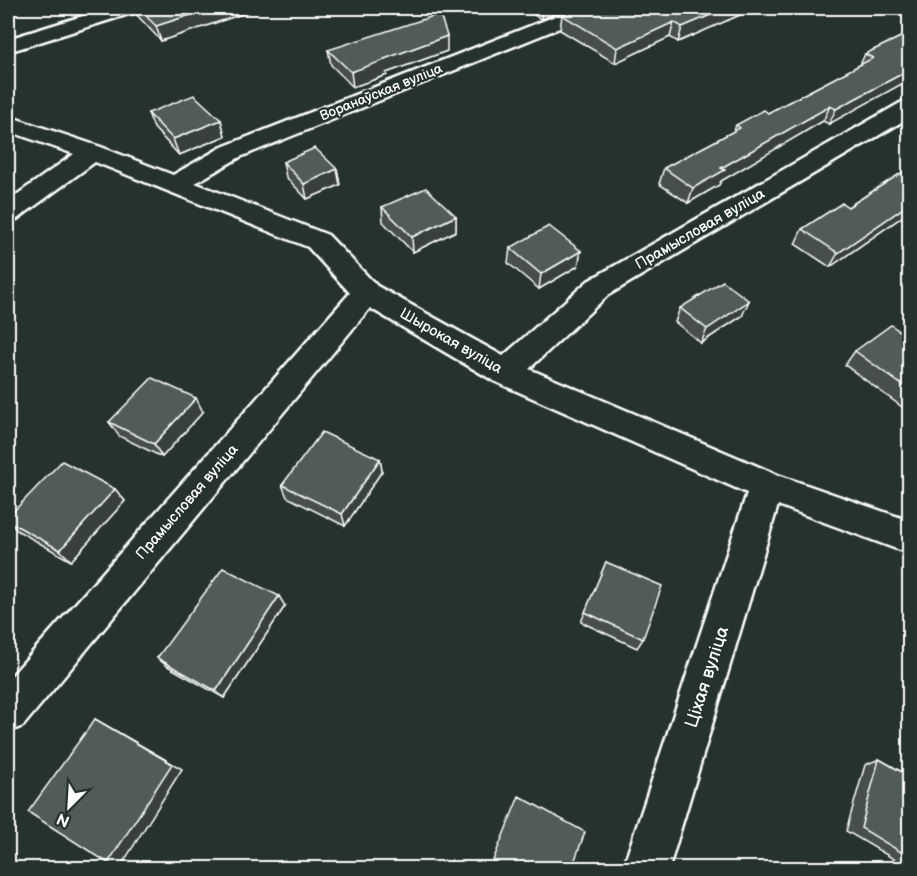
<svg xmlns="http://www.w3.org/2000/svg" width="917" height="876" font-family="'Balsamiq Sans',sans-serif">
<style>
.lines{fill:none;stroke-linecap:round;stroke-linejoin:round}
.street-casing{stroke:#fff;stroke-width:5}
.street{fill:#26332d;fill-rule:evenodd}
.wall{fill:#464f4b;stroke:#fff;stroke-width:1.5}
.shaded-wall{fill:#39403d;stroke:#fff;stroke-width:1.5}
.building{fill:#515c57;stroke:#fff;stroke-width:1.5}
.labels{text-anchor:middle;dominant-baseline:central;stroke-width:4.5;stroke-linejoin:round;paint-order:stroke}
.far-street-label{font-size:14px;fill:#fff;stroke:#26332d}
.street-label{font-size:15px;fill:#fff;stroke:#26332d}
.near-street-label{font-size:18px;fill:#fff;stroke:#26332d}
</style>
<rect width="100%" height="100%" fill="#26332d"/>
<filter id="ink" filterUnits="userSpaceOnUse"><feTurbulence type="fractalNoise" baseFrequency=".0167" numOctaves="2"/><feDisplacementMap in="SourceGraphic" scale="12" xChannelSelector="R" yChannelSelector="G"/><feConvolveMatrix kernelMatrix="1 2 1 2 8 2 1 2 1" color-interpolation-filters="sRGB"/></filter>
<g filter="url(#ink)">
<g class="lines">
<defs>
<path id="street" d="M109,8H138L135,12L8,52V39Z
M576,8H602L599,12L240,157L195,183L328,235L377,286L503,356L588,281L902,102L910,100V117L608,295L529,369L778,475L910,521V554L778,505L669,868H623L747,493L494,381L370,308L23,726L8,732V680L350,293L308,247L95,162L17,219L8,221V201L74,154L8,131V116L101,147L173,175L222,147Z"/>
</defs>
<!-- street casing -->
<use href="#street" class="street-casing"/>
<!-- street -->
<use href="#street" class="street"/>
</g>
<!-- wall -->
<path class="wall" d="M133,8H260L161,41L136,14Z
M521,8H571L541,19Z
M582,8H756L678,42L670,37L615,63L560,30L562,15Z
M909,33L829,124L823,121L721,181L719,185L688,203L659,184L664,168L734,131L736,125L768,113L860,65L865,54Z
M328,50L447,51L386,73L387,75L353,87L331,65Z
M148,113L221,120L225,136L179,155L154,128Z
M283,162L337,169L340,185L307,199L286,177Z
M909,168V212L830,267L795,244L802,229L848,207Z
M382,207L456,216V231L413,252L383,222Z
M510,248L578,266L539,289L508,263Z
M680,308L742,316L701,343L675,322Z
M909,338V412L845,365L855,351Z
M203,412L162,457L119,436L109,422Z
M380,459L382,471L345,526L287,497L282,485Z
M115,489L125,501L71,561L18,531L8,522V517Z
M606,562L643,639L637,648L581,622Z
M285,606L224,698L167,666L157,658Z
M879,759L909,776V868L846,831L865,765Z"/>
<!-- shaded-wall -->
<path class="shaded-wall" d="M212,8H260L161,41L156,26Z
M542,8H571L541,19Z
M727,8H756L678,42L682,27Z
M674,22L670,37L615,63L617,48Z
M447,36V51L386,73L387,75L353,87L351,72L384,59Z
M909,70V80L829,124L836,109Z
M830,106L823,121L721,181L719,185L688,203L693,188L721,168Z
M221,120L225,136L179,155L173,139Z
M337,169L340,185L307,199L304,184Z
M909,204V212L830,267L838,253Z
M456,216V231L413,252L412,237Z
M581,251L578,266L539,289L541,274Z
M749,301L742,316L701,343L707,329Z
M196,398L203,412L162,457L154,444Z
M380,459L382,471L345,526L342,514Z
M115,489L125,501L71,561L60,550Z
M279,596L285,606L224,698L216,691Z
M95,719L182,769L121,866L108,863Z"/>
<!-- building -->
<path class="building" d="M138,8H212L156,26Z
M582,8H727L682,27L674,22L617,48L562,15Z
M440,14L447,36L384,59L385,60L351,72L328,50Z
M909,33V70L836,109L830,106L721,168L725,170L693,188L664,168L740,128L736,125L764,110L768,113L873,58L865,54Z
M194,95L221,120L173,139L148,113Z
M315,148L337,169L304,184L283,162Z
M909,168V204L838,253L802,229L842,203L848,207Z
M426,188L456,216L412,237L382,207Z
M549,226L581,251L541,274L510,248Z
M723,281L749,301L707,329L680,308Z
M891,325L909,338V390L855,351Z
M152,378L196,398L154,444L109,422Z
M322,432L380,459L342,514L282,485Z
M62,461L115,489L60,550L8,521V517Z
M606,562L662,586L643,639L585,612Z
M223,568L279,596L216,691L157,658Z
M95,719L172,764L108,863L28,812Z
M879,759L909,776V857L861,828Z
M519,796L585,832L572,868H490Z"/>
</g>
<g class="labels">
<!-- far-street labels -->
<g class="far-street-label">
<text transform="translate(381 92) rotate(-22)">Воранаўская вуліца</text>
</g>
<!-- street labels -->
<g class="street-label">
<text transform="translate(700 229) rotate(-30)">Прамысловая вуліца</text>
<text transform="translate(451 341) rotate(30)">Шырокая вуліца</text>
<text transform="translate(187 502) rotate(-49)">Прамысловая вуліца</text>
</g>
<!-- near-street labels -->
<g class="near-street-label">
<text transform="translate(707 677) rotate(-72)">Ціхая вуліца</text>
</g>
</g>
<!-- margin -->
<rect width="917" height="876" fill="none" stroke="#26332d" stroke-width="30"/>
<rect x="15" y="15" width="887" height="846" fill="none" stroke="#fff" stroke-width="2" filter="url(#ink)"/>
<!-- north arrow -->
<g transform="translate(69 807) rotate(204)" stroke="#26332d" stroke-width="4.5" paint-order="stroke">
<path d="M0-4.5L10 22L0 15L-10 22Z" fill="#ffffff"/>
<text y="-9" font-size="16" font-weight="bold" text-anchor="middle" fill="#ffffff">N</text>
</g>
</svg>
